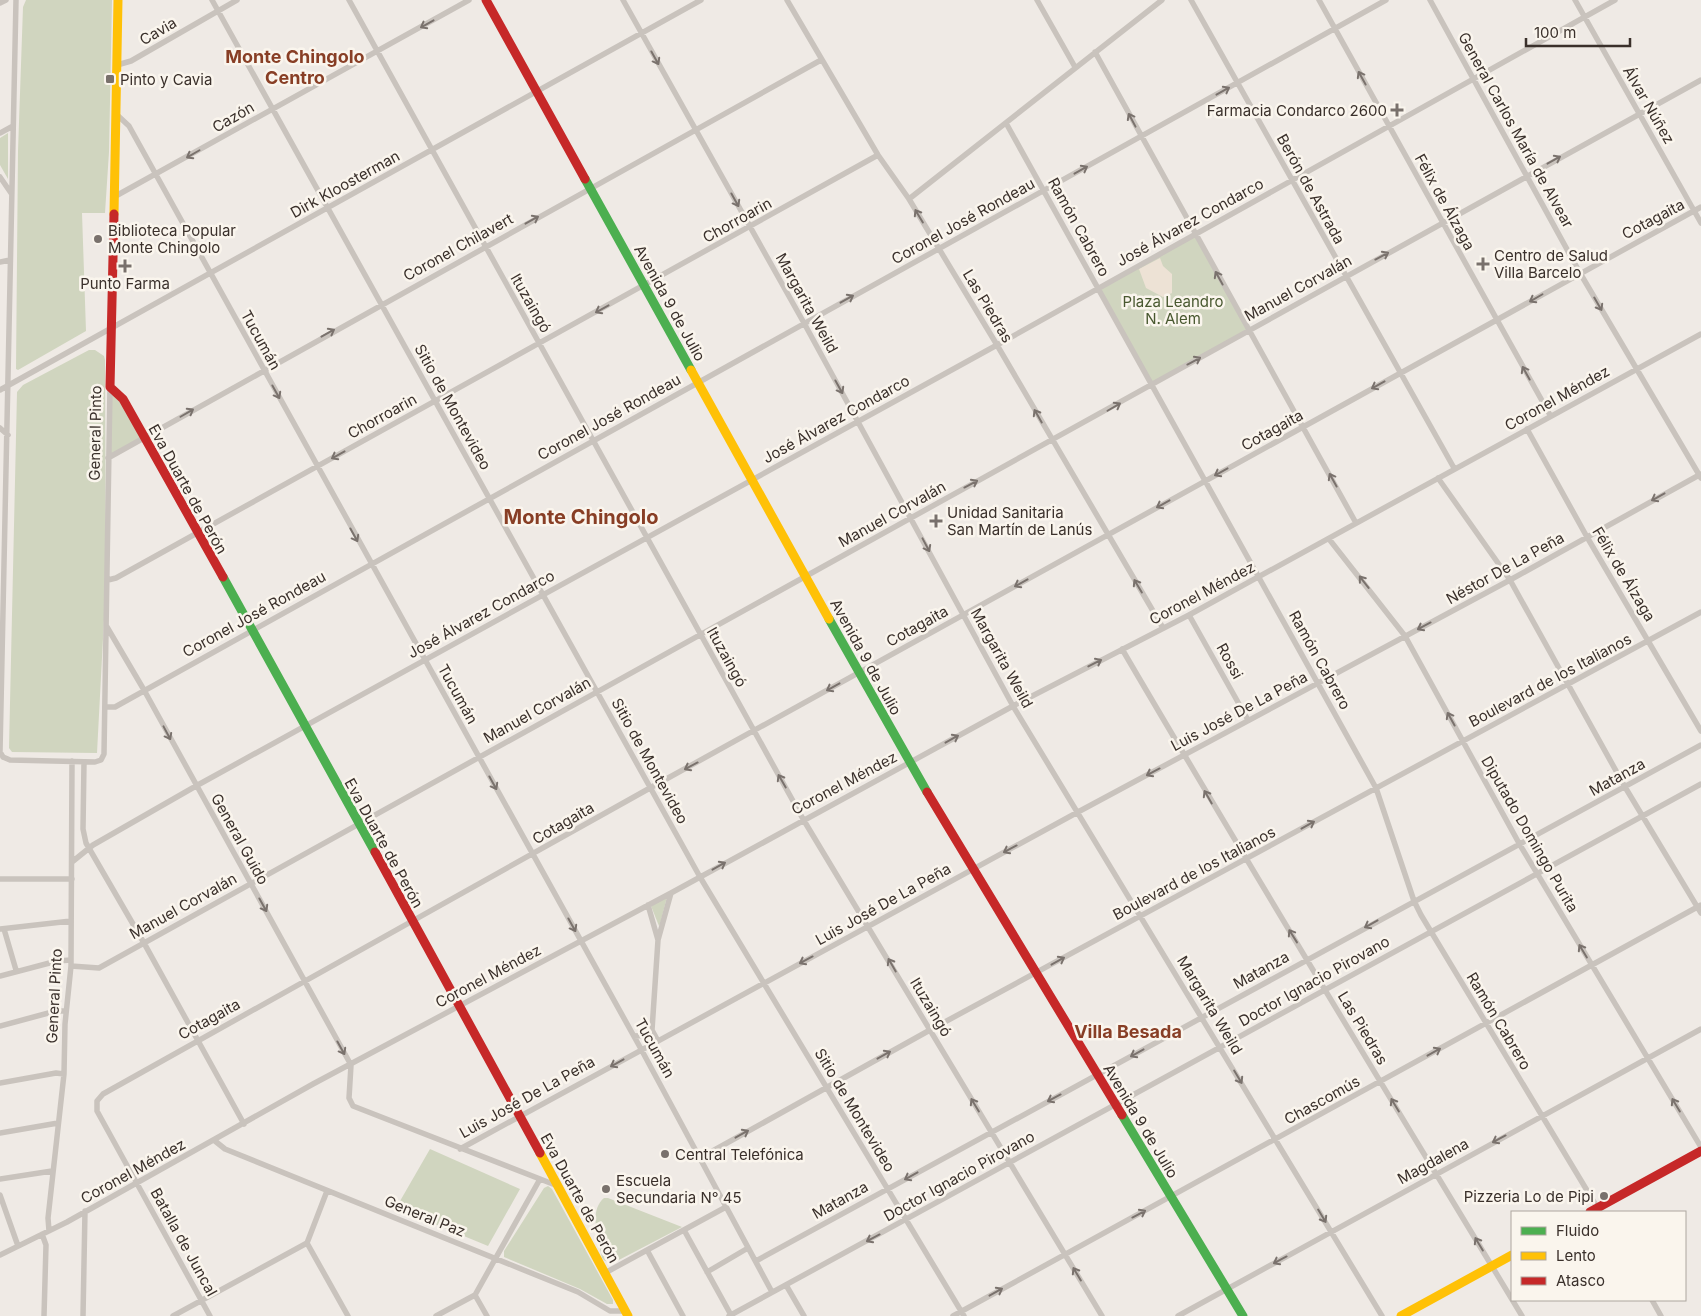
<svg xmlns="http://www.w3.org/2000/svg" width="1701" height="1316" font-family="Inter,sans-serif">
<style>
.green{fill:#d0d5bf}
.plaza{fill:#ede2d5}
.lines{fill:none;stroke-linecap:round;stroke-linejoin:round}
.street{stroke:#c9c3bd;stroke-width:5.5}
.fast{stroke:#4caf50;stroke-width:9}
.slow{stroke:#ffc107;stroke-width:9}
.jam{stroke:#c62828;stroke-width:9}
.oneway{stroke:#7a726d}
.poi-dot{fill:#79716c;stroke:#faf5ed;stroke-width:2}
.labels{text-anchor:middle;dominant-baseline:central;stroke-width:5;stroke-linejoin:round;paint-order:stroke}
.street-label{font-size:15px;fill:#3a302b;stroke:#faf5ed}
.poi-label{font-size:15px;fill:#3a302b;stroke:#faf5ed;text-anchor:start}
.park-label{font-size:15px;fill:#48582f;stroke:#faf5ed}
.quarter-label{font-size:18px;font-weight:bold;fill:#883e25;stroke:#faf5ed}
.district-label{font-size:20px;font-weight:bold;fill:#883e25;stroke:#faf5ed}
</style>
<rect width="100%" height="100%" fill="#efeae5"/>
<!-- green -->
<path class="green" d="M26,0H112L109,152L105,213H82L86,331L18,370L16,369L18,151L23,7Z
M8,133V179L0,165V138Z
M1195,234L1248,330L1151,385L1098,287Z
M89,350H95L104,356L105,360L106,581L97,753L12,752L9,748L17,392L23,385Z
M110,387L145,437L108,458Z
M667,897L660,924L659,926L651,906Z
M430,1149L520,1189L488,1246L396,1208Z
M548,1186L552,1189L613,1300V1304H607L580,1289L504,1257V1251L544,1188Z
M604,1198H608L682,1227L615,1262L605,1261L602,1258C599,1241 588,1211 604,1198Z"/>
<!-- plaza -->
<path class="plaza" d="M1160,258L1163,266L1172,274V293L1163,297L1146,288L1139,269Z"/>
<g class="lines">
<!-- street -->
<path class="street" d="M212,0L700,877L964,1316
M349,0L803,819L1102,1316
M623,0L804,323L1013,706L1382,1316
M787,0L878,155L909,199L997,345L1163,628
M1037,0L1075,67
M1191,0L1454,468
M1319,0L1550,415
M1430,0L1580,273L1701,478
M1575,0L1701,223
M0,3L6,0
M1095,52L1356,523
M117,65L131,61L237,0
M115,113L129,126L641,1049L772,1292
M1006,123L1376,788L1414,901L1421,915L1600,1212
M0,133L13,126
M0,177L11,193
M114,197L469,0
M909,199L1162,0
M0,262L10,260
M0,390L701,0
M0,428L8,435
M1527,429L1587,537L1701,731
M108,458L821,60
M1438,478L1510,580L1625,787L1701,913
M1329,539L1405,636L1520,845L1701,1147
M108,580L116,578L878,155
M1189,615L1248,720
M107,627L144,690L351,1065L349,1098L353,1106L558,1186
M1122,649C1253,873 1388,1094 1522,1316
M105,707H115L1386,0
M3,757L0,752L16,0
M3,757L10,760L95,762L101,760L104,754L110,387
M84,762L83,829L86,843L144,943L244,1124
M72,862L93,845L196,786L997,345L1615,0
M0,879H72
M648,905L658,940L671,893
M0,929L71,921
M4,929L16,970
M71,966L99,968L1701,80
M0,976L57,961L71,960
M0,1026L56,1011H66
M634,1036L653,1035
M658,1041L652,1030L658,940
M0,1083L56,1073L64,1074
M0,1133L58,1123
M215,1141L225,1149L578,1292L610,1311H625
M460,1149L1078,812L1510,580L1701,474
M700,1158L930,1030L1701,612
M0,1179L52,1171
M0,1195L18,1246
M684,1230L731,1315
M49,1231L48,1218L64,1074L65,1024L71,966L72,761
M42,1234L46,1245L44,1316
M307,1243L348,1316
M307,1243L327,1191
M647,1250L683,1316
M0,1255L67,1222L313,1084L671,893L1013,706L1189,615L1701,334
M756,1261L1701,745
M707,1272L748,1248
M605,1273L726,1207
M786,1285L804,1316
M475,1295L540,1179
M475,1295L487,1316
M1652,1300L1661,1316
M83,1316L85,1211
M173,1316L307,1243
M210,1316L97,1111V1101L103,1094L650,788L1701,207
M436,1316L475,1295
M729,1316L1701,784
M953,1316L1701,905
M1178,1316L1701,1029"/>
<!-- fast -->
<path class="fast" d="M585,179L691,370
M223,577L375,852
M829,619L927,792
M1122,1115L1243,1316"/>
<!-- slow -->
<path class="slow" d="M114,214L118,0
M691,370L829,619
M540,1153L628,1316
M1401,1316L1512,1255"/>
<!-- jam -->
<path class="jam" d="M486,0L585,179
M114,214L110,387L123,399L223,577
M927,792L1122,1115
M375,852L540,1153
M1590,1212L1701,1151"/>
</g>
<!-- one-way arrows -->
<defs><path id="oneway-shaft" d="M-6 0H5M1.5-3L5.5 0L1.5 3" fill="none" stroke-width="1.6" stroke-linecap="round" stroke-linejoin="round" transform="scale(1.25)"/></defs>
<g class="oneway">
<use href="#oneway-shaft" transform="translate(427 24) rotate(151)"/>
<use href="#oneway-shaft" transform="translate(655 58) rotate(61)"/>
<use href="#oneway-shaft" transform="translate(1362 78) rotate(-119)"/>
<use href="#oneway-shaft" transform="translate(1223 91) rotate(-29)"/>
<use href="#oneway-shaft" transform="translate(1132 120) rotate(-118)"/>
<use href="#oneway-shaft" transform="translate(193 154) rotate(150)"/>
<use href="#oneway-shaft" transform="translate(1554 160) rotate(-29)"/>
<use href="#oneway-shaft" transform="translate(1081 170) rotate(-29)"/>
<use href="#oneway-shaft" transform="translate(735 200) rotate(61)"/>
<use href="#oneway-shaft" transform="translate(919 216) rotate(-121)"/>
<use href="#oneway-shaft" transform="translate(532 220) rotate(-29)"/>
<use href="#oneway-shaft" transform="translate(1382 256) rotate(-28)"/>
<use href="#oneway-shaft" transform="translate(1219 278) rotate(-119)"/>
<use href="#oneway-shaft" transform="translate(1536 298) rotate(150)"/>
<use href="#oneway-shaft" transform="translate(847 299) rotate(-29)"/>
<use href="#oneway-shaft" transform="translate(1598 304) rotate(60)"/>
<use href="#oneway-shaft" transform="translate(602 309) rotate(151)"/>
<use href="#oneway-shaft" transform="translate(328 333) rotate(-29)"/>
<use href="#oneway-shaft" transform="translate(1194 361) rotate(-28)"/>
<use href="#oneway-shaft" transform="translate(1526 373) rotate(-119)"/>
<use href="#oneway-shaft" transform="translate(1378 385) rotate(151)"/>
<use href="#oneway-shaft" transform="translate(839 387) rotate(61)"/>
<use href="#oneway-shaft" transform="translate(276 392) rotate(61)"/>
<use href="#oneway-shaft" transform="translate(1114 407) rotate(-30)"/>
<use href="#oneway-shaft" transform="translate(187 413) rotate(-30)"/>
<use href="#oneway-shaft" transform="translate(1038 416) rotate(-120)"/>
<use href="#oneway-shaft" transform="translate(338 455) rotate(151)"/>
<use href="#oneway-shaft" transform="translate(1221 472) rotate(151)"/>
<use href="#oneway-shaft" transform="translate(1333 480) rotate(-119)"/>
<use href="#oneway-shaft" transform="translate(971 484) rotate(-28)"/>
<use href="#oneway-shaft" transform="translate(1658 497) rotate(151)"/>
<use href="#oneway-shaft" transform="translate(1163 504) rotate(151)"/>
<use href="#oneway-shaft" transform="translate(354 535) rotate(61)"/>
<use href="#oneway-shaft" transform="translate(926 545) rotate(62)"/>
<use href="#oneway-shaft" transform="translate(1364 582) rotate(-128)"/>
<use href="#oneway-shaft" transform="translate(1021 583) rotate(151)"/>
<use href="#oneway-shaft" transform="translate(1138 586) rotate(-121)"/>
<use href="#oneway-shaft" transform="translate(1424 626) rotate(152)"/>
<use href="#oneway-shaft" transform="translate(1095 663) rotate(-27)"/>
<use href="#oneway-shaft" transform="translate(833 687) rotate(151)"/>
<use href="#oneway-shaft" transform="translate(1451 719) rotate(-119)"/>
<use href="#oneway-shaft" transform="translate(167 733) rotate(62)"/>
<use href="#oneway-shaft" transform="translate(952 739) rotate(-29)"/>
<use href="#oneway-shaft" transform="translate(691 766) rotate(152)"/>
<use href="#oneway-shaft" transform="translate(1153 772) rotate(152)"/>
<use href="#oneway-shaft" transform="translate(782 781) rotate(-120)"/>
<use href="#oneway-shaft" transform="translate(493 783) rotate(61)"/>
<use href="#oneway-shaft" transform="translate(1208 797) rotate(-120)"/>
<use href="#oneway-shaft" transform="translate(1308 825) rotate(-29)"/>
<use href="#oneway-shaft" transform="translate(1010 849) rotate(152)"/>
<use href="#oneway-shaft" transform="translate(719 866) rotate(-29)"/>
<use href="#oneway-shaft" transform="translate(263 905) rotate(61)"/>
<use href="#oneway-shaft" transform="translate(1371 924) rotate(151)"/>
<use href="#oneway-shaft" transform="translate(572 925) rotate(61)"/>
<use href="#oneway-shaft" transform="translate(1293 936) rotate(-122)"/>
<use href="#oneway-shaft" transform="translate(1583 951) rotate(-121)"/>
<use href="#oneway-shaft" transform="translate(806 960) rotate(152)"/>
<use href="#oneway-shaft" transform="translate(1058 961) rotate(-29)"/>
<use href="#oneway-shaft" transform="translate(892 965) rotate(-120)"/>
<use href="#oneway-shaft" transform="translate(341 1048) rotate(61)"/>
<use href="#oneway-shaft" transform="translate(1434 1052) rotate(-29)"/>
<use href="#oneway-shaft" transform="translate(1137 1053) rotate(151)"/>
<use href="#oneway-shaft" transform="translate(884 1055) rotate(-29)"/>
<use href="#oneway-shaft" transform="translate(617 1063) rotate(151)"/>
<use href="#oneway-shaft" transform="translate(1238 1077) rotate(59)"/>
<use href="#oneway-shaft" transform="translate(1054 1098) rotate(152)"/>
<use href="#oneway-shaft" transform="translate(975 1105) rotate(-121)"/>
<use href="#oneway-shaft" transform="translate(1395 1105) rotate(-121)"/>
<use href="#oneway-shaft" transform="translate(1676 1105) rotate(-121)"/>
<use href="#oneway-shaft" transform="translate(742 1134) rotate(-29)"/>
<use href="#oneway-shaft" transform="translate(1499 1139) rotate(152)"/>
<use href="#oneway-shaft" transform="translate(911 1176) rotate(151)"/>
<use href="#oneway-shaft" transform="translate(1139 1214) rotate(-28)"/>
<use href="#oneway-shaft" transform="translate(1322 1216) rotate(59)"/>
<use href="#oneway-shaft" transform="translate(873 1238) rotate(152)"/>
<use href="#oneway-shaft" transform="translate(1479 1244) rotate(-121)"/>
<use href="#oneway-shaft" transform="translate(1280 1260) rotate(152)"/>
<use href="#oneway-shaft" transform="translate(1077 1274) rotate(-121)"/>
<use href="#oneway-shaft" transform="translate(996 1292) rotate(-29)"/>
</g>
<!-- markers -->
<g class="poi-dot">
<rect x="105" y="74" width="10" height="10" rx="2.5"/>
<path d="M1394.5 102.5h5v5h5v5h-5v5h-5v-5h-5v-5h5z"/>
<circle cx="98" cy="239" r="5"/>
<path d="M1480.5 256.5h5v5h5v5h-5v5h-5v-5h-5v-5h5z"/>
<path d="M122.5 258.5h5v5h5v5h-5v5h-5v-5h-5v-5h5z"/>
<path d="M933.5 513.5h5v5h5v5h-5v5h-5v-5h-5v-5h5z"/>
<circle cx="665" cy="1154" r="5"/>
<circle cx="606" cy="1189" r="5"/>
<circle cx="1604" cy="1196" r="5"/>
</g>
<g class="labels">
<!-- street labels -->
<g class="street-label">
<text transform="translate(158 31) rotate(-30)">Cavia</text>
<text transform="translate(1649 105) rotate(60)">Álvar Núñez</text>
<text transform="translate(233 117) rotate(-30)">Cazón</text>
<text transform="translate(1516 130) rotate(61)">General Carlos María de Alvear</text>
<text transform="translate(345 184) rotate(-29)">Dirk Kloosterman</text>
<text transform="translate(1311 189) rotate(61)">Berón de Astrada</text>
<text transform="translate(1445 202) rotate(61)">Félix de Álzaga</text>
<text transform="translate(1653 219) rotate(-28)">Cotagaita</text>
<text transform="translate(737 220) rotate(-29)">Chorroarin</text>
<text transform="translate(963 221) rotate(-29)">Coronel José Rondeau</text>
<text transform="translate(1190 222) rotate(-29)">José Álvarez Condarco</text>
<text transform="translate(1079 227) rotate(61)">Ramón Cabrero</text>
<text transform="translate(458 247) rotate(-29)">Coronel Chilavert</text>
<text transform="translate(1298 288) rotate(-29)">Manuel Corvalán</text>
<text transform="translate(531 303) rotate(60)">Ituzaingó</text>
<text transform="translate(670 303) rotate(61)">Avenida 9 de Julio</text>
<text transform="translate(807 303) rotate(61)">Margarita Weild</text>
<text transform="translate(988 306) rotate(59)">Las Piedras</text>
<text transform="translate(261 340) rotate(61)">Tucumán</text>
<text transform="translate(1557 398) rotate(-29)">Coronel Méndez</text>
<text transform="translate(453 407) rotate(61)">Sitio de Montevideo</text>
<text transform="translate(382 416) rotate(-29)">Chorroarin</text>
<text transform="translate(609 417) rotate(-29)">Coronel José Rondeau</text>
<text transform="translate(836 419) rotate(-29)">José Álvarez Condarco</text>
<text transform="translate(1272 430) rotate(-29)">Cotagaita</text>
<text transform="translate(95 433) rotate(-89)">General Pinto</text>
<text transform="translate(188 489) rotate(61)">Eva Duarte de Perón</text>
<text transform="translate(892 514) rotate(-29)">Manuel Corvalán</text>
<text transform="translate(1505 568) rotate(-29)">Néstor De La Peña</text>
<text transform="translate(1624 574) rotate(59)">Félix de Álzaga</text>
<text transform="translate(1202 593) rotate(-28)">Coronel Méndez</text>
<text transform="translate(254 614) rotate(-29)">Coronel José Rondeau</text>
<text transform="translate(481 614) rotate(-29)">José Álvarez Condarco</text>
<text transform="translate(917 626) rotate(-29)">Cotagaita</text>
<text transform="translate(727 657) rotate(61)">Ituzaingó</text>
<text transform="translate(866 657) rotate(61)">Avenida 9 de Julio</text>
<text transform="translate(1002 658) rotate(61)">Margarita Weild</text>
<text transform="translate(1320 660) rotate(61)">Ramón Cabrero</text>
<text transform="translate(1230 661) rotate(61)">Rossi</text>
<text transform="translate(1550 680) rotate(-28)">Boulevard de los Italianos</text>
<text transform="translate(458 694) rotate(61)">Tucumán</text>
<text transform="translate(537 710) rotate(-29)">Manuel Corvalán</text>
<text transform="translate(1239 711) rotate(-28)">Luis José De La Peña</text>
<text transform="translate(650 761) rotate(61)">Sitio de Montevideo</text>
<text transform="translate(1617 777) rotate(-29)">Matanza</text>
<text transform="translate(844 783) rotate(-28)">Coronel Méndez</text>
<text transform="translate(563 823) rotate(-30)">Cotagaita</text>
<text transform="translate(1530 834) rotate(60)">Diputado Domingo Purita</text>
<text transform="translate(240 839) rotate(61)">General Guido</text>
<text transform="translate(384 843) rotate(61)">Eva Duarte de Perón</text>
<text transform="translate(1194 873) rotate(-28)">Boulevard de los Italianos</text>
<text transform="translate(883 904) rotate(-29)">Luis José De La Peña</text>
<text transform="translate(183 906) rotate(-29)">Manuel Corvalán</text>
<text transform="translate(1261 970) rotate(-29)">Matanza</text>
<text transform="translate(488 976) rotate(-28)">Coronel Méndez</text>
<text transform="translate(1314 981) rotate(-29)">Doctor Ignacio Pirovano</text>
<text transform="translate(54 996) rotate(-87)">General Pinto</text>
<text transform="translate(1210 1005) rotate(59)">Margarita Weild</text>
<text transform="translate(931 1007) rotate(59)">Ituzaingó</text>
<text transform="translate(209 1019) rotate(-29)">Cotagaita</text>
<text transform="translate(1499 1021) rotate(59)">Ramón Cabrero</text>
<text transform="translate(1363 1028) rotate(59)">Las Piedras</text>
<text transform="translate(655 1048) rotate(61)">Tucumán</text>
<text transform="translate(527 1097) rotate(-29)">Luis José De La Peña</text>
<text transform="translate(1322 1100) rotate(-29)">Chascomús</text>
<text transform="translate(855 1110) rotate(59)">Sitio de Montevideo</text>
<text transform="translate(1141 1121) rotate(59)">Avenida 9 de Julio</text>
<text transform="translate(1433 1161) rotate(-29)">Magdalena</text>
<text transform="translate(133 1171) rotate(-29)">Coronel Méndez</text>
<text transform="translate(959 1176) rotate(-29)">Doctor Ignacio Pirovano</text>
<text transform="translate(580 1198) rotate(61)">Eva Duarte de Perón</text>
<text transform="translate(840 1200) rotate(-29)">Matanza</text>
<text transform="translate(425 1216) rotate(22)">General Paz</text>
<text transform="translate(184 1242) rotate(61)">Batalla de Juncal</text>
</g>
<!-- poi labels -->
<g class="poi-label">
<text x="120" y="79">Pinto y Cavia</text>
<text x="1387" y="110" text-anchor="end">Farmacia Condarco 2600</text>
<text x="108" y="230">Biblioteca Popular<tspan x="108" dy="17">Monte Chingolo</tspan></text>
<text x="1494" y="255">Centro de Salud<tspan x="1494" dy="17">Villa Barcelo</tspan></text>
<text x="125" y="283" text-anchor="middle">Punto Farma</text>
<text x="947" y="512">Unidad Sanitaria<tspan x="947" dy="17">San Martín de Lanús</tspan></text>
<text x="675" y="1154">Central Telefónica</text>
<text x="616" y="1180">Escuela<tspan x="616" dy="17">Secundaria N° 45</tspan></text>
<text x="1594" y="1196" text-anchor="end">Pizzeria Lo de Pipi</text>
</g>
<!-- park labels -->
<g class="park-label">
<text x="1173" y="301">Plaza Leandro<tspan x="1173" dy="17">N. Alem</tspan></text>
</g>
<!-- quarter labels -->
<g class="quarter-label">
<text x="295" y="56">Monte Chingolo<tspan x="295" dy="21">Centro</tspan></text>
<text x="1128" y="1031">Villa Besada</text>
</g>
<!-- district labels -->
<g class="district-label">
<text x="581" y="517">Monte Chingolo</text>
</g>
</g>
<!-- legend -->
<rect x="1511" y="1211" width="175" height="90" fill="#faf5ed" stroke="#ada69f"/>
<rect x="1521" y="1227" width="25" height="8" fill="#4caf50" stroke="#ada69f"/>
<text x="1556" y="1236" font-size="15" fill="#3a302b">Fluido</text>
<rect x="1521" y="1252" width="25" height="8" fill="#ffc107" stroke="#ada69f"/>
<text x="1556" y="1261" font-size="15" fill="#3a302b">Lento</text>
<rect x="1521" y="1277" width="25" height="8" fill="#c62828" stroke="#ada69f"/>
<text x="1556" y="1286" font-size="15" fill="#3a302b">Atasco</text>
<!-- scale -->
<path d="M1526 38v8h104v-8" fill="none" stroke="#3a302b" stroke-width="2.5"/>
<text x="1534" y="38" font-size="15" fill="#3a302b" stroke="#faf5ed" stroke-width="4" paint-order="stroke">100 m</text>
</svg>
